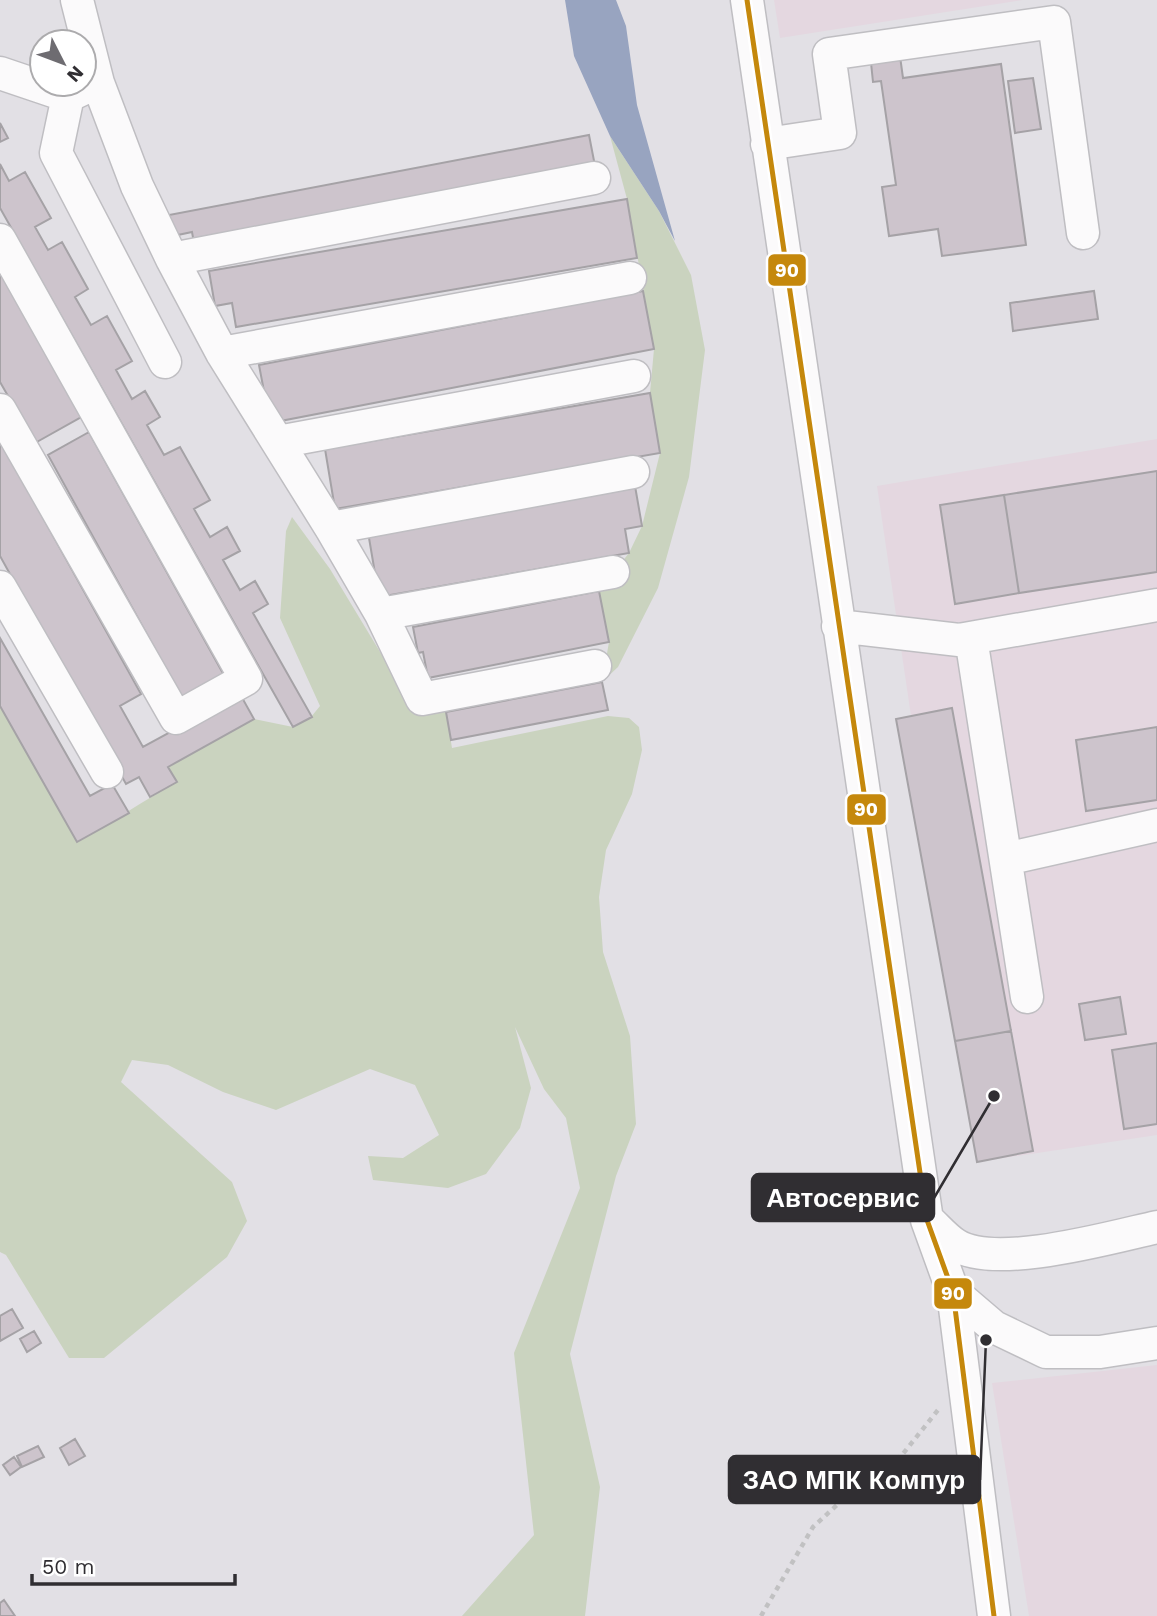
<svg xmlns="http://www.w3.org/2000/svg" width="1157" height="1616" font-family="'Work Sans',sans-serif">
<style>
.industrial{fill:#e4d7e0}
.green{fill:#cad3bf}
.water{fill:#98a4c0}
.building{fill:#cdc4cc;stroke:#a5a2a6;stroke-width:2}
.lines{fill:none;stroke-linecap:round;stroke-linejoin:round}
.minor-casing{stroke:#bfbec2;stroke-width:35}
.path{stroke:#c1c1c2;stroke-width:4.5;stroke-dasharray:5 5;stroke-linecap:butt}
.minor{stroke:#fbfafb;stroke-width:32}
.bus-1-casing{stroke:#fff;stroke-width:10}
.bus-1{stroke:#c5880c;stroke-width:5}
.leader{fill:none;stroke:#302e32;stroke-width:2.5}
.callout-dot{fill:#302e32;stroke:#fff;stroke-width:2.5}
.callout{fill:#302e32;stroke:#302e32;stroke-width:2.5}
.callout-label{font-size:26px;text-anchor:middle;font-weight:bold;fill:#fff}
.line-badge{stroke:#fff;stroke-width:2.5}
.badge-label{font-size:19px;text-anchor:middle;font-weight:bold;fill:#fff}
</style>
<rect width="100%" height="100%" fill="#e2e0e5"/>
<!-- industrial -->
<path class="industrial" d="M774,0H1023L780,38Z
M1157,439V1135L977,1162L877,486Z
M1157,1365V1616H1029L992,1383Z"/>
<!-- green -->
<path class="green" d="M610,136L659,211L691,275L705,350L689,477L658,588L618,667L602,682L609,642L599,591L629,553L642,526L660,453L650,393L654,349L627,199Z
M292,517L330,569L400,685L423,706L446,712L452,748L608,716L629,718L639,727L642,750L632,794L606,850L599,897L603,952L630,1036L636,1124L616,1176L570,1354L600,1487L585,1616H462L534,1535L514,1353L580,1188L566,1118L544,1089L515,1027L531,1088L520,1128L486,1174L448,1188L373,1180L368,1156L403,1158L439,1135L415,1085L370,1069L276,1110L223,1092L168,1065L132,1060L121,1082L232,1182L247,1221L227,1257L104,1358H69L6,1255L0,1252V706L77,842C111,823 143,801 177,782L168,767L254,719L293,727L311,717L320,706L280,618L286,531Z"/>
<!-- water -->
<path class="water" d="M565,0H616L626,26L637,105L675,241L659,211L610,136L574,56Z"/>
<!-- building -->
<path class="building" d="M899,49L903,78L1001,64L1026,245L942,256L938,229L889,236L882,187L896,185L881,81L873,82L870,53Z
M1033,78L1041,129L1015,133L1008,81Z
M0,123L8,138L0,142Z
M589,135L595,166L194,243L192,232L173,236L169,215Z
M0,164L9,181L25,172L51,218L35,227L48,250L62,242L88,289L75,297L91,325L107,316L132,361L116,370L132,399L145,391L160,417L147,425L164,455L180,447L210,500L194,509L210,537L227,527L240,551L223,560L240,590L255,581L268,604L253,613L312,717L293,727L0,208Z
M627,199L637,258L236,327L232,303L215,306L209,271Z
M0,270L83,416L35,443L0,382Z
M643,291L654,349L270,423L259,365Z
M1094,291L1098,319L1013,331L1010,303Z
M650,393L660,453L335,509L325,449Z
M89,432L225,677L183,700L48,455Z
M0,440L141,694L120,706L143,747L240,694L254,719L168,767L177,782L150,797L139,777L126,784L0,556Z
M1157,471V572L1019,593L1004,495Z
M635,486L642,526L625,529L629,553L379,597L368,532Z
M1004,495L1019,593L955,604L940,505Z
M599,591L609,642L428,678L423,652L418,653L413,627Z
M0,638L90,796L112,784L129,813L77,842L0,706Z
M602,682L608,710L451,740L446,712Z
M952,708L1011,1031L955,1041L896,719Z
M1157,727V800L1086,811L1076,740Z
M1120,997L1126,1034L1085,1040L1079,1004Z
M1011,1031L1033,1151L977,1162L955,1041Z
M1157,1043V1124L1124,1129L1112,1050Z
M12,1309L23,1328L0,1341V1316Z
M34,1331L41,1343L27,1352L20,1339Z
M75,1439L85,1456L69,1465L60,1448Z
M38,1446L44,1457L22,1467L17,1456Z
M14,1457L21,1467L10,1475L3,1465Z
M4,1600L15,1616H0V1603Z"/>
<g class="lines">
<defs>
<path id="minor" d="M77,0L98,83L137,186L172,259L222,353L331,528L381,614L422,699L595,666
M747,0L927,1220L953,1292L994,1616
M0,73L68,96L87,87
M68,96L56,153L165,362
M767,144L840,133L829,54L1054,22L1083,233
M0,240L246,679L176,718L0,410
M172,259L594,178
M222,353L630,278
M278,442L634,376
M331,528L633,472
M0,587L107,772
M381,614L613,572
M838,626L959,640L1157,605
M971,638L1027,997
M1006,859L1157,825
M928,1220C937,1228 946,1239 956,1245C996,1270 1112,1237 1157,1227
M953,1292L994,1327L1046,1352H1100L1157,1343"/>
</defs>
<!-- minor casing -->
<use href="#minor" class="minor-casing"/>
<!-- path -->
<path class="path" d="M761,1616L813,1527L849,1494L902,1455L938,1410"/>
<!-- minor -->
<use href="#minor" class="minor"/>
<defs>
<path id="bus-1" d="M747,0L927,1220L953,1292L994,1616"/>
</defs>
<!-- bus-1 casing -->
<use href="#bus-1" class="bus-1-casing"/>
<!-- bus-1 -->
<use href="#bus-1" class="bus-1"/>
</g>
<!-- callouts -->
<path class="leader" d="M994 1096L934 1198M986 1340L980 1480"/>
<g class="callout-dot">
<circle cx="994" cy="1096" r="7"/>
<circle cx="986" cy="1340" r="7"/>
</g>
<g class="callout">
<rect x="752" y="1174" width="182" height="47" rx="7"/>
<rect x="729" y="1456" width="251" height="47" rx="7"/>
</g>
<g class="callout-label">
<text x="843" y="1207">Автосервис</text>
<text x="854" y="1489">ЗАО МПК Компур</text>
</g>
<g class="line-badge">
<rect x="767" y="253" width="40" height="34" rx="7" fill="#c5880c"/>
<rect x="846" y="793" width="41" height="33" rx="7" fill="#c5880c"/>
<rect x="933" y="1277" width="40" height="33" rx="7" fill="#c5880c"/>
</g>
<g class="badge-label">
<text x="787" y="277">90</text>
<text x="866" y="816">90</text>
<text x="953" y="1300">90</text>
</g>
<!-- north arrow -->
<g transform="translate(63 63) rotate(132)"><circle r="33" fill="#ffffff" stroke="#acabad" stroke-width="2"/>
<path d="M0-5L12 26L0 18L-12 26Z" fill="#6e6c71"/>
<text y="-10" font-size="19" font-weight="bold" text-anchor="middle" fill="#302e32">N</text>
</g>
<!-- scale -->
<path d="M32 1574v10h203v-10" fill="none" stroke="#302e32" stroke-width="3.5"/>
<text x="42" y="1574" font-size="21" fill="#302e32" stroke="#ffffff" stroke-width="5" paint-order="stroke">50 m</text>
</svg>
